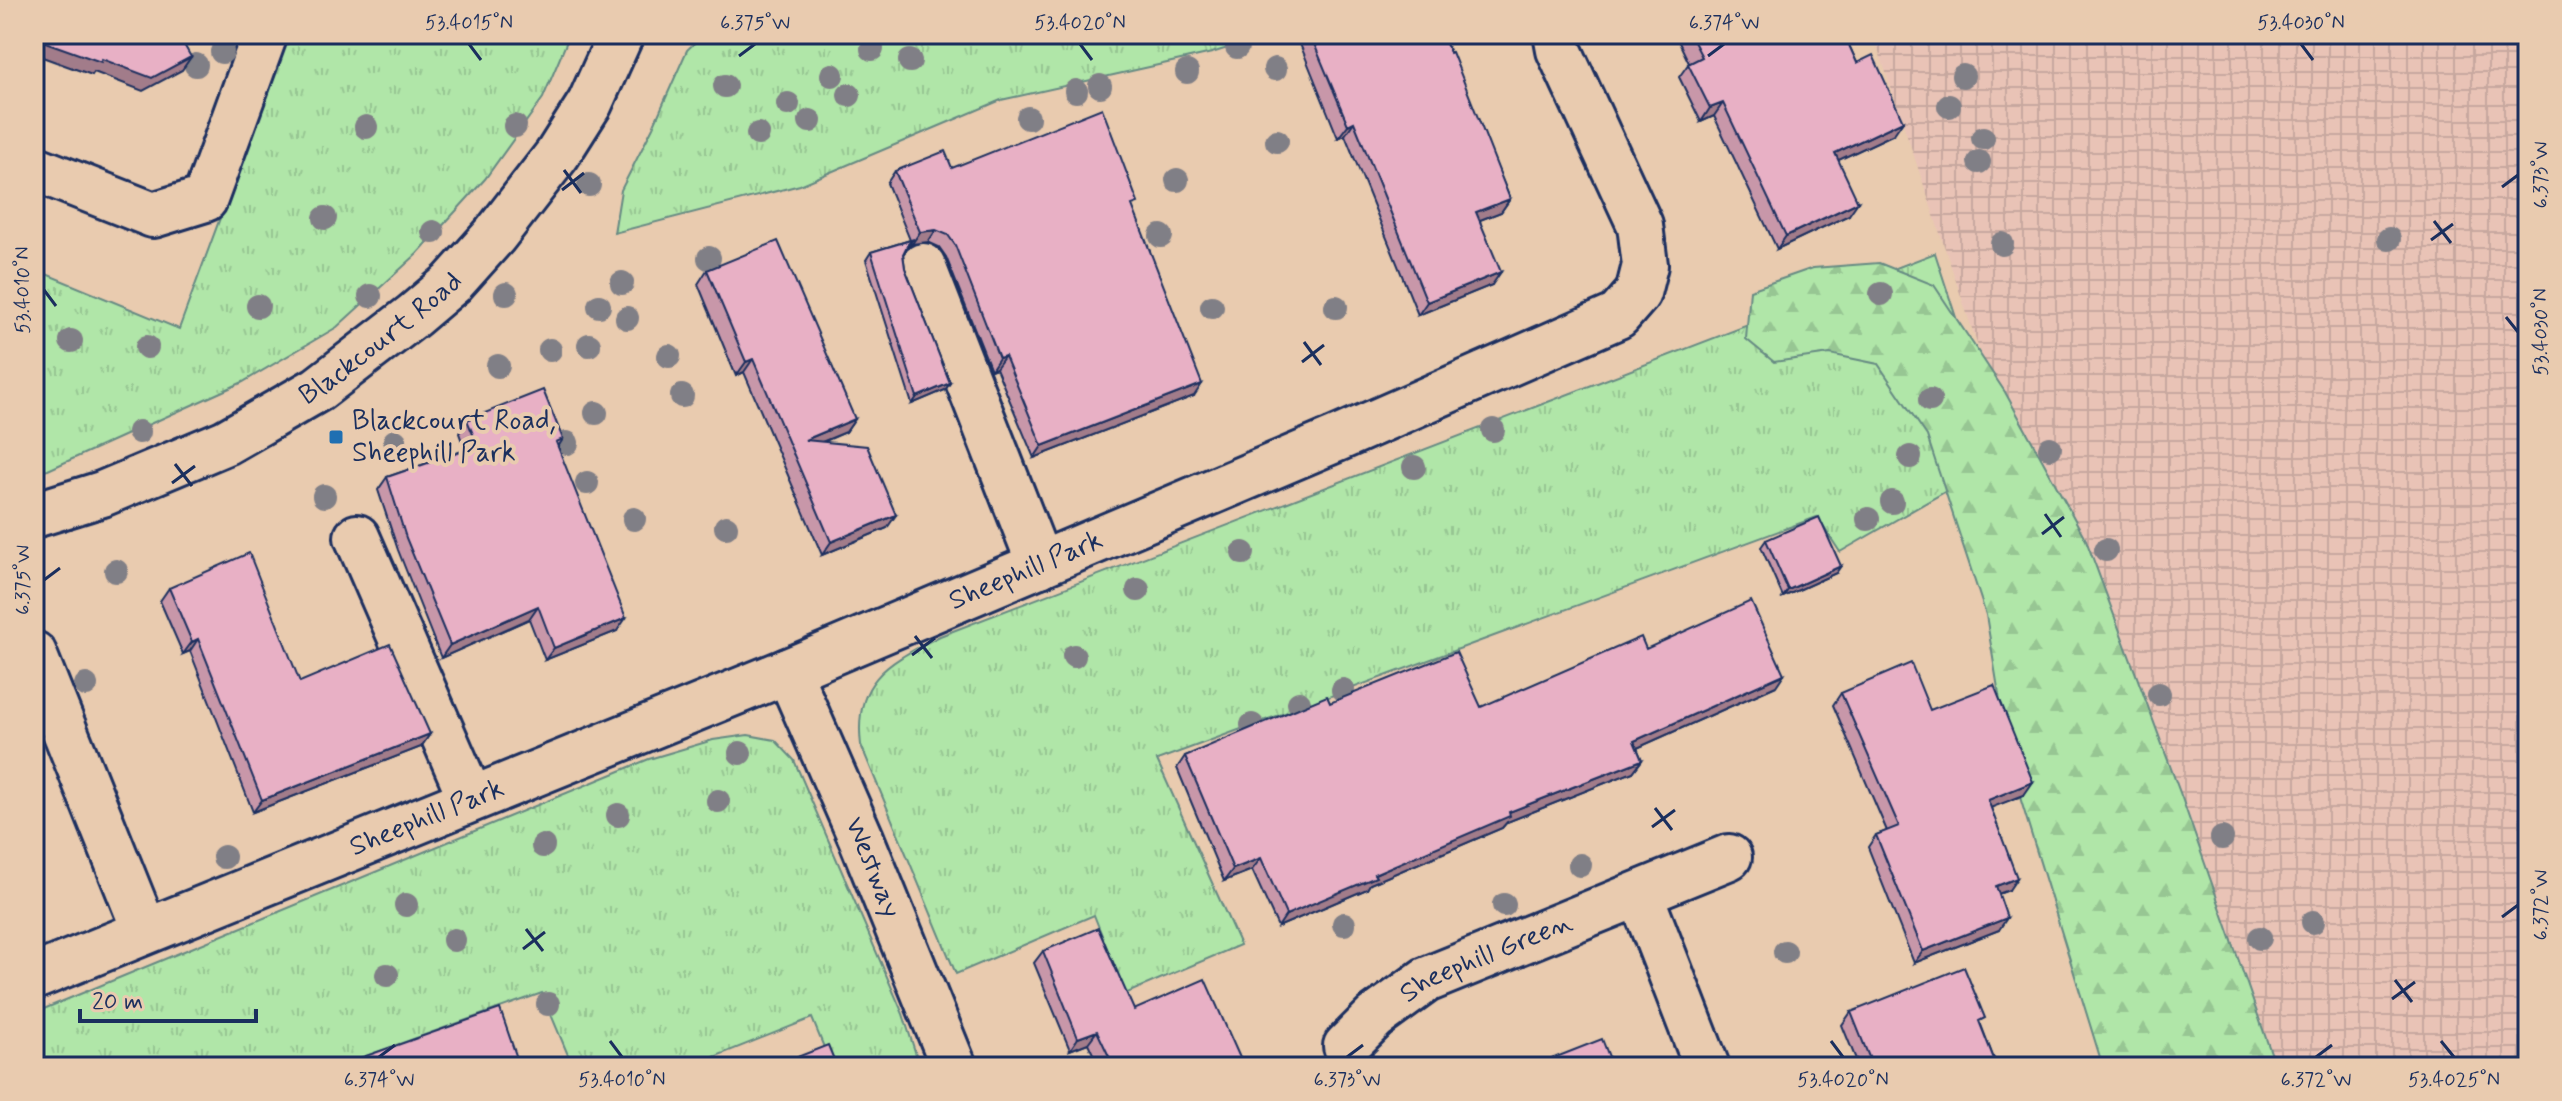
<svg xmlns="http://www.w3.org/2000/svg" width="2562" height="1101" font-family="Mynerve,sans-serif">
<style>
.industrial{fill:url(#industrial-grid)}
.grass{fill:url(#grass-tufts);stroke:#668a83;stroke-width:2}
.forest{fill:url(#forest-firs);stroke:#668a83;stroke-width:2}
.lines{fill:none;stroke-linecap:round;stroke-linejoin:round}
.minor-casing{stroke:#1b2f5e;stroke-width:50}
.minor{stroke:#e9cbaf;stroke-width:44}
.tree{fill:#807f86}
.wall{fill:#c897a9;stroke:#1b2f5e;stroke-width:2}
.shaded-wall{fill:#a27b8a;stroke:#1b2f5e;stroke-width:2}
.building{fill:#e8b0c5;stroke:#1b2f5e;stroke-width:2}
.ticks{fill:none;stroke:#1b2f5e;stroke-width:3}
.poi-dot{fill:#1f6fb2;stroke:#e9cbaf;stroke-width:3}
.labels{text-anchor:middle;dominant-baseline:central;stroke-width:8;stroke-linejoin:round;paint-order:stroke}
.street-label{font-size:28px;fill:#1b2f5e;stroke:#e9cbaf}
.poi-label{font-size:28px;fill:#1b2f5e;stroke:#e9cbaf;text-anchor:start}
.neatline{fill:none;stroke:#1b2f5e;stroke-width:3}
.ticks-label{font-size:20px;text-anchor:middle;fill:#1b2f5e}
</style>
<defs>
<pattern id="industrial-grid" width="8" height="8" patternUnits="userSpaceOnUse" patternTransform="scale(2)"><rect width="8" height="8" fill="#e9c3b6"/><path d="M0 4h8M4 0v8" fill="none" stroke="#c7a89f"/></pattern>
<pattern id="grass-tufts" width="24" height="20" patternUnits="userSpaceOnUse" patternTransform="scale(2)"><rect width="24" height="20" fill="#b0e6a8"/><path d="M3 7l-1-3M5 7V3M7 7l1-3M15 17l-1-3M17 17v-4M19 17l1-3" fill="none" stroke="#97c693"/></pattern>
<pattern id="forest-firs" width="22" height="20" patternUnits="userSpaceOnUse" patternTransform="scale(2)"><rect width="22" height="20" fill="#b0e6a8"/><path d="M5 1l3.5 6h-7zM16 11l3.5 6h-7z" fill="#97c693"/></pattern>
</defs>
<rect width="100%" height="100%" fill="#e9cbaf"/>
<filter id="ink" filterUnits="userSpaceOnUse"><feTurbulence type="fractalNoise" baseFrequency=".0125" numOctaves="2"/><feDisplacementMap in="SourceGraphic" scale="16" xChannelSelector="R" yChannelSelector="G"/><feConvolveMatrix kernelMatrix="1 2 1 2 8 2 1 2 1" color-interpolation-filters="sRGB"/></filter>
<g filter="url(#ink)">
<!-- industrial -->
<path class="industrial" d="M1873,34H2528V1067H2253L2048,555Z"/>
<!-- grass -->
<path class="grass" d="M288,34H570L543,98L485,179L417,254L337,327L243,382L48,470L34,473V269L179,329Z
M704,34H1271L1212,53L1001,100L800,185L614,233L621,190L653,127L687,50Z
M1935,253L2002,459L1840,552L1817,517L1157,760L1240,945L1125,994L1094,915L956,974L861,745C853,679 889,663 940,636Z
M748,735L775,740L794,760L903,1014L920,1067H832L812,1018L689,1067H573L542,993L335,1067H34V1013L649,759L713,740Z"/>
<!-- forest -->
<path class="forest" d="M1879,263L1934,285L2005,392L2086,540L2182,798L2276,1067H2103L2011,768L1986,615L1927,436L1878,364L1830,354L1774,362L1746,339L1750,290L1813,268Z"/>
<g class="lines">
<defs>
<g id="minor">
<path d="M34,168L153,215L205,199L265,34"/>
<path d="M923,266L1040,565"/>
<path id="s1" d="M34,515L102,494L226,442L318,389L413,316L452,283L495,235L557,155L590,103L621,34"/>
<path d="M357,537L471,799"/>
<path d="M34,654L145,931"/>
<path id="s2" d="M788,671L861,838L954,1067"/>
<path d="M1640,894L1707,1067"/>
<path id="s3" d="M34,977L788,671L1337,439L1618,316L1638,293L1645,265L1640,225L1559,50L1556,34"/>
<path id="s4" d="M1346,1046L1375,1017L1426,980L1729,857"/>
</g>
</defs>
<!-- minor casing -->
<use href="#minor" class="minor-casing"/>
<!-- minor -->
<use href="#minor" class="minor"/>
</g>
<!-- trees -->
<g class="tree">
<circle cx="1237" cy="47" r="12"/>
<circle cx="872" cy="49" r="12"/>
<circle cx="222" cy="52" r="12"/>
<circle cx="910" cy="61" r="12"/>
<circle cx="196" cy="65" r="12"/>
<circle cx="1275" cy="69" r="12"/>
<circle cx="1187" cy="72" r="12"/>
<circle cx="832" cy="75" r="12"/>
<circle cx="1963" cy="76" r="12"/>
<circle cx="725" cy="86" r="12"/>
<circle cx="1100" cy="86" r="12"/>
<circle cx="1076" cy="91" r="12"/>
<circle cx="849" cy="95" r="12"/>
<circle cx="788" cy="104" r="12"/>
<circle cx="1949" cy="106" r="12"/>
<circle cx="1028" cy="118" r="12"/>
<circle cx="810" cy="121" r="12"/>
<circle cx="515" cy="126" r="12"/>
<circle cx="366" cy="127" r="12"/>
<circle cx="758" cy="134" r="12"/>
<circle cx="1983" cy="138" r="12"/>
<circle cx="1277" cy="141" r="12"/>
<circle cx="1979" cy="162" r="12"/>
<circle cx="1177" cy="180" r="12"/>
<circle cx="589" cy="185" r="12"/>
<circle cx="325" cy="218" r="12"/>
<circle cx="433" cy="232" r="12"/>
<circle cx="1161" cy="236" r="12"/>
<circle cx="2389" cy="239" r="12"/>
<circle cx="2002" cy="244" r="12"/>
<circle cx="709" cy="258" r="12"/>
<circle cx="622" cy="283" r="12"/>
<circle cx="506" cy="294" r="12"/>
<circle cx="1881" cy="294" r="12"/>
<circle cx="370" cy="296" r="12"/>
<circle cx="258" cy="306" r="12"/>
<circle cx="599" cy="306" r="12"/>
<circle cx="1212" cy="307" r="12"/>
<circle cx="1336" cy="307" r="12"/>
<circle cx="627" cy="318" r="12"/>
<circle cx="71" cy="341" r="12"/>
<circle cx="589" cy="345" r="12"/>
<circle cx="147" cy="347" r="12"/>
<circle cx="550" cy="350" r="12"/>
<circle cx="669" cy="356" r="12"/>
<circle cx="498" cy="366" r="12"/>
<circle cx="682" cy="396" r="12"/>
<circle cx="1930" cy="400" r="12"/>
<circle cx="596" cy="413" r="12"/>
<circle cx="1493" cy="430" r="12"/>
<circle cx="139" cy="432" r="12"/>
<circle cx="395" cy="441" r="12"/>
<circle cx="567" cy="443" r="12"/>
<circle cx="2050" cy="448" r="12"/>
<circle cx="1910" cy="457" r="12"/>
<circle cx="1414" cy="467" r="12"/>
<circle cx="587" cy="483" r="12"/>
<circle cx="324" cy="496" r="12"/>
<circle cx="1892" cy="502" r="12"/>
<circle cx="634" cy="519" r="12"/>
<circle cx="1868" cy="519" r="12"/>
<circle cx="726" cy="527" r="12"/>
<circle cx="2106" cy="550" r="12"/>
<circle cx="1243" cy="553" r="12"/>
<circle cx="116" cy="571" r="12"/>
<circle cx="1138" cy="590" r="12"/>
<circle cx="1074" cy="656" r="12"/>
<circle cx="86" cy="685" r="12"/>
<circle cx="1343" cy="690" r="12"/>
<circle cx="2159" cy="694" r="12"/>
<circle cx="1299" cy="703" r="12"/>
<circle cx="1252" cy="725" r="12"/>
<circle cx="740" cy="753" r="12"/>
<circle cx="718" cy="801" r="12"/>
<circle cx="618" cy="815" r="12"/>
<circle cx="2222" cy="838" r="12"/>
<circle cx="543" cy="846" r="12"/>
<circle cx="224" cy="857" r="12"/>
<circle cx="1580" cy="865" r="12"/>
<circle cx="406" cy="905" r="12"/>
<circle cx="1504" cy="905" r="12"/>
<circle cx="2313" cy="922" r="12"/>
<circle cx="1344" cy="924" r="12"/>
<circle cx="2260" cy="938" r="12"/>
<circle cx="454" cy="940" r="12"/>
<circle cx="1785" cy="952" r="12"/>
<circle cx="387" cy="975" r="12"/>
<circle cx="548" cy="1004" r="12"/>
</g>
<!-- wall -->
<path class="wall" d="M1302,34H1442L1510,199L1501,212L1480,220L1492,285L1418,315L1345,135L1338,138L1298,39Z
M1675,34H1844L1857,63L1894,134L1838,160L1849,215L1777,249L1714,116L1701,122L1679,77L1689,63Z
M952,168L1133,209L1194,396L1034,458L996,368L991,370L946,257L939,247L928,242L912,244L911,243L906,249L903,254L905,268L950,383L945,390L912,404L866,260L871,252L910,240L887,183L895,171Z
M707,270L855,419L846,432L823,442L887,528L822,555L744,372L736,376L698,284Z
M467,420L563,439L558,447L617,631L545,660L529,619L441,658L398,550L378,490L387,477L465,450L459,433Z
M1766,540L1836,573L1783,597L1761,547Z
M169,588L300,682L430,734L421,747L253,812L190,651L183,654L160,601Z
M1776,686L1637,748L1642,760L1633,772L1507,822L1502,828L1370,884L1367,889L1278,927L1252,870L1224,881L1177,768L1185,756L1330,703L1481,707Z
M1841,693L1930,710L2024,795L1991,807L2009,890L1998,894L1999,930L1914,963L1868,847L1876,835L1887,831L1833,705Z
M1043,951L1134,1010L1244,1067H1099L1088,1043L1070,1050L1034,963Z
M1851,1012L1981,1025L1997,1067H1859L1842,1025Z
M363,1057L520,1067H357Z"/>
<!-- shaded-wall -->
<path class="shaded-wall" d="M34,38L102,59L191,57L182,70L143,91L94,72L92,75L34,54Z
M1723,103L1714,116L1701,122L1710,108Z
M1903,121L1894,134L1826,166L1835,153Z
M1354,122L1345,135L1338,138L1348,125Z
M1510,199L1501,212L1467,225L1476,212Z
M1858,202L1849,215L1777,249L1786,236Z
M936,230L928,242L912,244L920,232Z
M1501,272L1492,285L1418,315L1427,302Z
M1005,356L996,368L991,370L999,358Z
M753,359L744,372L736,376L746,362Z
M950,383L945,390L912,404L917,397Z
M1202,384L1194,396L1034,458L1042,446Z
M855,419L846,432L795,453L805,440Z
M896,515L887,528L822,555L831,542Z
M1841,566L1836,573L1783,597L1788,590Z
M538,606L529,619L441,658L450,645Z
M626,618L617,631L545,660L554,648Z
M198,639L190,651L183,654L192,642Z
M1784,674L1776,686L1626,753L1634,741Z
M430,734L421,747L253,812L262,800Z
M1642,760L1633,772L1507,822L1502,828L1370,884L1367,889L1278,927L1286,915L1509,812Z
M2033,782L2024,795L1980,812L1988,800Z
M1261,858L1252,870L1224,881L1233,869Z
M2017,878L2009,890L1987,898L1996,886Z
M2007,918L1999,930L1914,963L1923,951Z
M1097,1031L1088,1043L1070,1050L1078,1038Z"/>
<!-- building -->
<path class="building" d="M34,34H178L191,57L152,78L102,59L101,62L34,38Z
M1310,34H1442L1450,53L1452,52L1510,199L1476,212L1501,272L1427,302L1354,122L1348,125Z
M1690,34H1844L1857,63L1873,55L1903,121L1835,153L1858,202L1786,236L1723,103L1710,108L1688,64L1702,57Z
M1102,108L1138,203L1132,205L1202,384L1042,446L1005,356L999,358L955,245L948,235L936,230L920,232L895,171L945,151L952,168Z
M914,239L908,244L903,254L905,268L950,383L917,397L871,252Z
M778,241L855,419L805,440L867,446L896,515L831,542L753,359L746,362L707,270Z
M543,390L563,439L556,442L626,618L554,648L538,606L450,645L406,538L387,477L478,446L467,420Z
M1819,517L1841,566L1788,590L1766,540Z
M249,553L300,682L390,644L430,734L262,800L198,639L192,642L169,588Z
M1751,601L1784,674L1634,741L1642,760L1509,812L1510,816L1374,874L1376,877L1286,915L1261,858L1233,869L1185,756L1327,696L1330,703L1456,652L1481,707L1641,637L1646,649Z
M1911,663L1930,710L1994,685L2033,782L1988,800L2017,878L1996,886L2007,918L1923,951L1876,835L1899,826L1841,693Z
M1098,928L1134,1010L1205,979L1244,1067H1114L1097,1031L1078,1038L1043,951Z
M1964,967L1985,1018L1979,1021L1997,1067H1873L1851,1012Z
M500,1009L520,1067H367L363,1057Z
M1602,1039L1613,1067H1531Z
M828,1045L837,1067H772Z"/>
</g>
<!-- ticks -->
<path class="ticks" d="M469,44L481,60M1080,44L1092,60M2301,44L2313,60M739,56L755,44M1708,56L1724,44M564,170L581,193M2502,187L2518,175M562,190L584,173M2434,221L2451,243M2431,240L2453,224M44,290L56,306M2506,317L2518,332M1304,342L1321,365M1302,362L1324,345M175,464L192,486M172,483L195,466M2045,514L2061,537M2042,534L2064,517M44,580L60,568M915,636L932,658M912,655L935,638M1655,808L1672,830M1652,827L1675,810M2502,917L2518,905M526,929L543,951M523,949L545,932M2395,980L2412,1002M2392,999L2415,982M610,1041L622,1057M1831,1041L1843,1057M2441,1041L2454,1057M379,1057L395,1045M1347,1057L1363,1045M2316,1057L2332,1045"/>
<!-- markers -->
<rect class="poi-dot" x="328" y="429" width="16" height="16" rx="4"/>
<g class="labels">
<!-- street labels -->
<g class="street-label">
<text stroke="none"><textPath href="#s1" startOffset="392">Blackcourt Road</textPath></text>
<text stroke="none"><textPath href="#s3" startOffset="1072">Sheephill Park</textPath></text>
<text stroke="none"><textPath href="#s3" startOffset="424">Sheephill Park</textPath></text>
<text stroke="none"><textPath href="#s2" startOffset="214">Westway</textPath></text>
<text stroke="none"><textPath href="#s4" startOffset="168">Sheephill Green</textPath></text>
</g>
<!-- poi labels -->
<g class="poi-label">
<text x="352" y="421">Blackcourt Road,<tspan x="352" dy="32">Sheephill Park</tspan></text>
</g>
</g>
<!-- margin -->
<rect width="2562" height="1101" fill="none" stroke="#e9cbaf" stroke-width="88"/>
<!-- scale -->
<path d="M80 1009v12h176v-12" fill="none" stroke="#1b2f5e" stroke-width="4"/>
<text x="92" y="1009" font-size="24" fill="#1b2f5e" stroke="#e9cbaf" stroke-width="6" paint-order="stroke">20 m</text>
<rect x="44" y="44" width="2474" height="1013" class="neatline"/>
<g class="ticks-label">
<text x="469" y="29">53.4015°N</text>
<text x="755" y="29">6.375°W</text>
<text x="1080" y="29">53.4020°N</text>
<text x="1724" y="29">6.374°W</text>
<text x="2301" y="29">53.4030°N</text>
<text transform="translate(2540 175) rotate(-90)" y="7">6.373°W</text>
<text transform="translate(22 290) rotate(-90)" y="7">53.4010°N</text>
<text transform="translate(2540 332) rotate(-90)" y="7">53.4030°N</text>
<text transform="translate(22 580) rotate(-90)" y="7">6.375°W</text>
<text transform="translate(2540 905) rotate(-90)" y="7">6.372°W</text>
<text x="379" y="1086">6.374°W</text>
<text x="622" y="1086">53.4010°N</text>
<text x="1347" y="1086">6.373°W</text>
<text x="1843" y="1086">53.4020°N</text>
<text x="2316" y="1086">6.372°W</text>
<text x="2454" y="1086">53.4025°N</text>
</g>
</svg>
